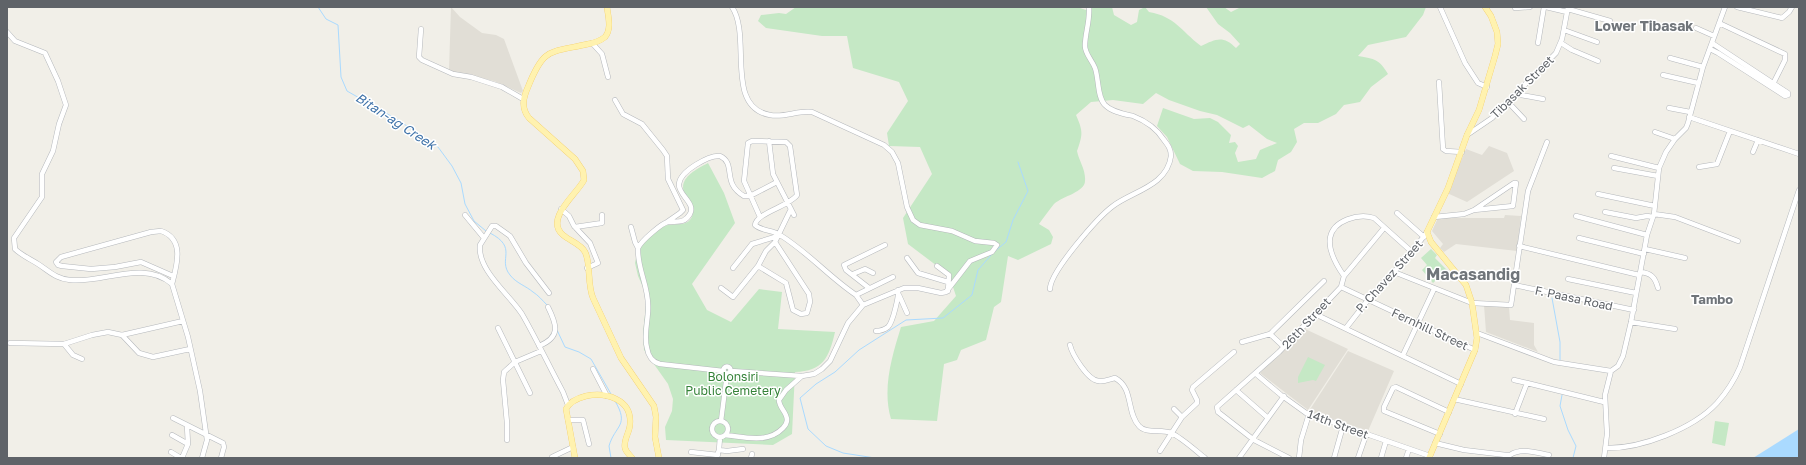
<svg xmlns="http://www.w3.org/2000/svg" width="1806" height="465" font-family="'Golos Text',sans-serif">
<style>
.education{fill:#e1ded6}
.green{fill:#c5e8c5}
.water{fill:#aadaff}
.lines{fill:none;stroke-linecap:round;stroke-linejoin:round}
.stream{stroke:#aadaff;stroke-width:1}
.minor-casing{stroke:#b5b8bc;stroke-width:5.5}
.major-casing{stroke:#f2c960;stroke-width:6}
.minor{stroke:#fff;stroke-width:4.5}
.major{stroke:#fff2af;stroke-width:5.5}
.labels{text-anchor:middle;dominant-baseline:central;stroke-width:3;stroke-linejoin:round;paint-order:stroke}
.street-label{font-size:12px;fill:#5f6368;stroke:#fff}
.park-label{font-size:12px;fill:#348238;stroke:#fff}
.water-label{font-size:13px;font-style:italic;fill:#4174aa;stroke:#fff}
.neighbourhood-label{font-size:13px;font-weight:bold;fill:#70757a;stroke:#fff}
.quarter-label{font-size:14px;font-weight:bold;fill:#70757a;stroke:#fff}
.district-label{font-size:16px;font-weight:bold;fill:#70757a;stroke:#fff}
</style>
<rect width="100%" height="100%" fill="#f1efe8"/>
<!-- education -->
<path class="education" d="M451,7L460,17L482,33L496,35L504,39L523,91L521,93L494,81L449,71Z
M1489,146L1507,153L1514,171L1467,202L1447,193L1466,149L1482,155Z
M1505,215L1521,216L1517,251L1456,244L1444,252L1440,248L1443,244L1432,231L1438,218H1504Z
M1484,305L1509,307L1510,320L1534,323V345L1538,352L1486,332Z
M1303,328L1348,349L1308,410L1260,373Z
M1348,351L1394,371L1368,431L1309,411Z"/>
<!-- green -->
<path class="green" d="M796,7H1077L1086,10L1092,7H1112L1114,15L1131,25L1137,22L1139,10L1145,7L1149,12C1176,17 1180,30 1201,46C1216,39 1223,35 1236,48L1240,44L1230,33L1218,24L1206,7H1224L1231,12L1241,7H1426L1423,15L1406,37L1368,45L1358,56C1375,59 1379,59 1388,74L1371,87L1360,102L1344,105L1336,114L1318,123H1304L1294,129L1297,142L1291,152L1278,160L1275,171L1262,178L1222,172L1193,171L1180,164L1167,137L1157,126L1163,108L1194,119L1210,118L1218,122L1231,135L1229,143L1235,142L1238,146L1235,153L1238,162L1256,159L1260,150L1277,143L1267,139L1249,125L1243,128L1217,115L1200,111L1169,100L1156,93L1143,104L1113,100L1091,102L1076,115C1083,131 1083,134 1077,151C1079,161 1086,170 1085,181C1085,192 1063,196 1054,204C1049,210 1044,217 1039,224L1049,230L1053,237L1051,244L1018,260L1008,256L1001,302L994,307L986,340L961,350L957,360L944,364L937,421L891,419C882,389 892,356 901,327L934,321L956,296L949,275L908,244L903,218L932,174L920,147L889,146L887,133L908,101L899,82L853,68L847,36H822L766,28L758,21L761,15L779,13L786,14Z
M708,163L724,193L735,223L692,284L707,310L731,322L759,289L782,292L778,329L835,332C829,358 823,371 795,372L792,434L773,445L666,440L665,427L672,411L673,399L668,384L644,350L643,333L647,296L638,276L635,263L638,247C645,240 655,229 665,226C674,222 690,229 693,213C694,208 690,203 687,199C675,180 693,171 708,163Z
M1431,249L1437,255L1435,258L1447,270L1433,283L1422,270L1427,265L1421,258Z
M1308,357L1325,365L1316,381L1313,380L1298,383V377Z
M1715,421L1729,423L1725,446L1712,443Z"/>
<!-- water -->
<path class="water" d="M1799,429V458H1753Z"/>
<g class="lines">
<!-- stream -->
<path class="stream" d="M318,7L326,19L338,25L341,77L347,91L398,120L438,147L452,166L461,183L465,204L474,221L486,231
M490,233C519,248 497,259 510,275C516,283 526,286 533,292C538,295 543,301 547,305
M995,251L1006,242L1013,220L1028,191L1018,162
M1552,298L1560,342V360
M557,330L565,347L579,352L591,359L611,394
M1562,395L1560,406L1568,430L1576,446L1573,458
M611,458L609,446C615,425 630,426 615,401
M875,458L843,453L826,446L808,429L800,398L816,384L835,372L859,350L906,320L943,318L972,295L978,270L992,254"/>
<defs>
<path id="minor" d="M1440,7L1465,63L1478,83L1487,87
M1546,7L1567,12
M1737,7L1782,18L1789,12L1792,7
M1515,8L1530,7
M1568,9L1610,21
M1719,23L1785,54V60L1774,82
M1696,28L1714,36
M421,29L419,57L422,60L453,74L471,77L502,87L523,99
M1564,30L1597,42
M7,32L15,41L45,53L58,81L66,105L59,124L53,151L42,174V197L14,238L15,249C21,255 30,259 38,264C49,271 56,279 70,280C102,284 143,259 172,284L188,337L200,391L207,440L202,458
M592,43L602,54L608,77
M1538,43L1544,7
M1561,43L1572,50L1598,61
M1712,43L1788,93V95
M1710,49L1718,53L1785,96L1788,95
M1670,58L1703,67
M1663,75L1698,83
M1439,82L1443,149L1446,151L1462,152
M1516,94L1543,99
M615,100L623,114L642,124L663,150L667,156L668,179L683,210L680,213L667,222
M1508,102L1524,119
M1669,108L1690,112
M1689,117L1799,154
M1655,132L1675,139
M1467,135L1492,118L1556,53L1562,39L1568,7
M769,141L773,174L794,215
M1753,152L1758,140
M1611,156L1659,168
M1699,167L1717,164L1730,131
M1614,168L1658,176
M1598,194L1655,206
M561,209L569,216L574,226L590,243L598,263L587,268
M1605,212L1636,218L1647,216L1653,217
M1397,213L1424,237
M1654,214L1675,217L1738,241
M465,215L484,238
M1576,216L1647,235
M760,217L744,181L748,143L752,141L786,142L790,146L797,195C790,206 756,213 755,225C761,231 773,230 780,235C808,252 829,277 856,295L863,305
M1434,217L1464,214L1474,210L1514,183H1516L1513,206L1474,210
M575,227L602,223V215
M631,227L635,242L638,248
M1579,238L1644,254
M1519,246L1639,275
M1645,249L1685,258
M907,258L918,273L948,282
M758,266L786,283L793,310L801,314L807,313L810,302L809,294L775,242
M937,266L949,275L948,291
M733,268L752,244L778,236
M1394,272L1472,303L1511,305L1528,191L1547,142
M1640,272C1651,273 1655,277 1658,288
M853,274L865,269L873,273
M1344,276C1337,266 1328,251 1330,238C1333,220 1359,213 1374,218L1412,252
M1568,279L1636,293
M172,284C177,265 185,239 161,231L151,232L61,257L56,262L58,265L62,266L91,269L115,267L141,262L173,276
M1514,285L1634,310
M1341,287L1475,350
M721,288L733,297L758,266L766,251L775,242L791,209
M869,288L846,270L844,265L885,245
M1050,289C1050,272 1098,217 1113,206C1133,191 1167,186 1171,156C1171,149 1168,145 1164,140C1157,129 1146,121 1133,116C1124,114 1112,112 1105,105C1097,97 1099,79 1095,68C1092,60 1085,54 1085,46C1085,32 1090,23 1089,7
M549,293L526,263L510,236L496,226H492L480,245C477,270 510,295 522,314C537,340 549,366 563,392L568,405
M856,295L893,277
M899,295L907,313
M1315,314L1461,384
M1631,322L1675,329
M498,328L530,393
M1346,328L1368,300L1412,252L1427,232
M876,331C881,331 884,330 888,327C893,322 899,296 898,290
M1477,333L1554,362L1611,371
M1270,334L1284,347
M122,335L139,353L153,357L190,349
M1242,342L1270,334L1324,281
M10,343L64,344L92,335L108,332L122,335L183,321
M64,344L73,355L82,359
M1070,345C1072,354 1088,381 1099,381C1104,382 1110,379 1115,378C1134,388 1126,412 1139,426C1146,434 1161,429 1171,433C1181,437 1196,451 1205,458
M539,346C561,337 557,325 548,307
M1403,355L1434,289
M723.5 370a3.5 3.5 0 1 1 7 0a3.5 3.5 0 1 1-7 0Z
M593,369L607,396
M723,371L660,364C652,362 648,355 647,348C643,334 649,319 648,305C648,285 637,268 638,248C641,241 662,223 668,222C678,221 684,224 690,214C696,203 678,195 679,184C680,171 709,155 720,156C737,164 721,183 744,196H750L777,182
M731,371L802,376L814,374L822,369L830,361L848,323L863,305L904,288H918L941,293L946,292L970,261L992,252L997,245L994,243L975,241L952,231L920,225L913,220L907,207L898,163L892,152L884,145L812,112C798,110 784,118 770,115C724,107 752,36 732,7
M1611,371L1618,366L1623,356L1631,322L1647,235L1654,214L1659,168L1666,152L1675,139L1686,128L1688,123L1703,67L1725,7
M1256,374L1281,395L1306,413L1430,456
M1514,380L1527,383
M1236,390L1268,418
M1454,399L1544,419
M1174,409L1182,417
M1515,414L1527,383L1604,402
M173,418L223,443L224,447L221,458
M568,420H583L589,444
M721,421L727,374
M712 429a8 8 0 1 1 16 0a8 8 0 1 1-16 0Z
M1440,434L1384,411V407L1393,388L1396,387L1449,412
M172,435L188,444
M725,435C744,437 768,444 783,428C785,426 787,423 787,420C787,412 779,408 779,400L786,390L802,376
M507,440V423L503,380L504,372L515,362L541,351
M1435,443L1464,450L1506,455H1510C1521,447 1537,453 1549,455
M1606,448C1640,449 1693,429 1717,403C1726,393 1734,381 1740,367L1799,190
M719,450L727,451L743,449
M1160,451L1182,417L1197,403V400L1192,390L1193,387L1234,352
M171,452L181,458
M691,452L718,455
M552,457L573,447
M182,458L188,444L187,426
M716,458L719,450L720,437
M751,458L752,454
M1239,458L1284,396
M1289,458L1254,440L1218,412L1217,407L1279,352L1341,287L1344,276L1350,269L1384,228
M1299,458L1301,440L1309,414
M1334,458L1343,426
M1358,458L1366,435
M1381,458L1386,441
M1406,458L1409,449
M1604,458L1607,434L1605,395L1611,371"/>
<path id="major" d="M607,7C608,16 612,29 605,37C600,41 594,43 588,44C549,53 544,47 528,87C523,98 521,108 529,118L575,159L583,171L584,180C577,194 544,219 563,235C570,241 581,244 585,252C591,263 587,284 593,298L621,358L654,406L656,417L655,437L659,458
M575,458L566,409C570,401 578,398 586,396C606,392 632,399 630,424C630,432 623,440 625,448C626,452 630,455 632,458
M1429,458L1475,350L1477,338L1472,303L1466,285L1431,242L1427,232L1448,188L1467,135L1479,110L1495,56L1498,44L1497,32L1491,16L1485,7"/>
</defs>
<!-- minor casing -->
<use href="#minor" class="minor-casing"/>
<!-- major casing -->
<use href="#major" class="major-casing"/>
<!-- minor -->
<use href="#minor" class="minor"/>
<!-- major -->
<use href="#major" class="major"/>
</g>
<g class="labels">
<!-- street labels -->
<g class="street-label">
<text transform="translate(1522 87) rotate(-45)">Tibasak Street</text>
<text transform="translate(1389 276) rotate(-48)">P. Chavez Street</text>
<text transform="translate(1574 298) rotate(12)">F. Paasa Road</text>
<text transform="translate(1306 323) rotate(-47)">26th Street</text>
<text transform="translate(1430 329) rotate(25)">Fernhill Street</text>
<text transform="translate(1338 424) rotate(20)">14th Street</text>
</g>
<!-- park labels -->
<g class="park-label">
<text x="733" y="376">Bolonsiri<tspan x="733" dy="14">Public Cemetery</tspan></text>
</g>
<!-- water labels -->
<g class="water-label">
<text transform="translate(396 121) rotate(33)">Bitan-ag Creek</text>
</g>
<!-- neighbourhood labels -->
<g class="neighbourhood-label">
<text x="1712" y="299">Tambo</text>
</g>
<!-- quarter labels -->
<g class="quarter-label">
<text x="1644" y="25">Lower Tibasak</text>
</g>
<!-- district labels -->
<g class="district-label">
<text x="1473" y="274">Macasandig</text>
</g>
</g>
<!-- border -->
<rect width="1806" height="465" fill="none" stroke="#5f6368" stroke-width="16"/>
</svg>
